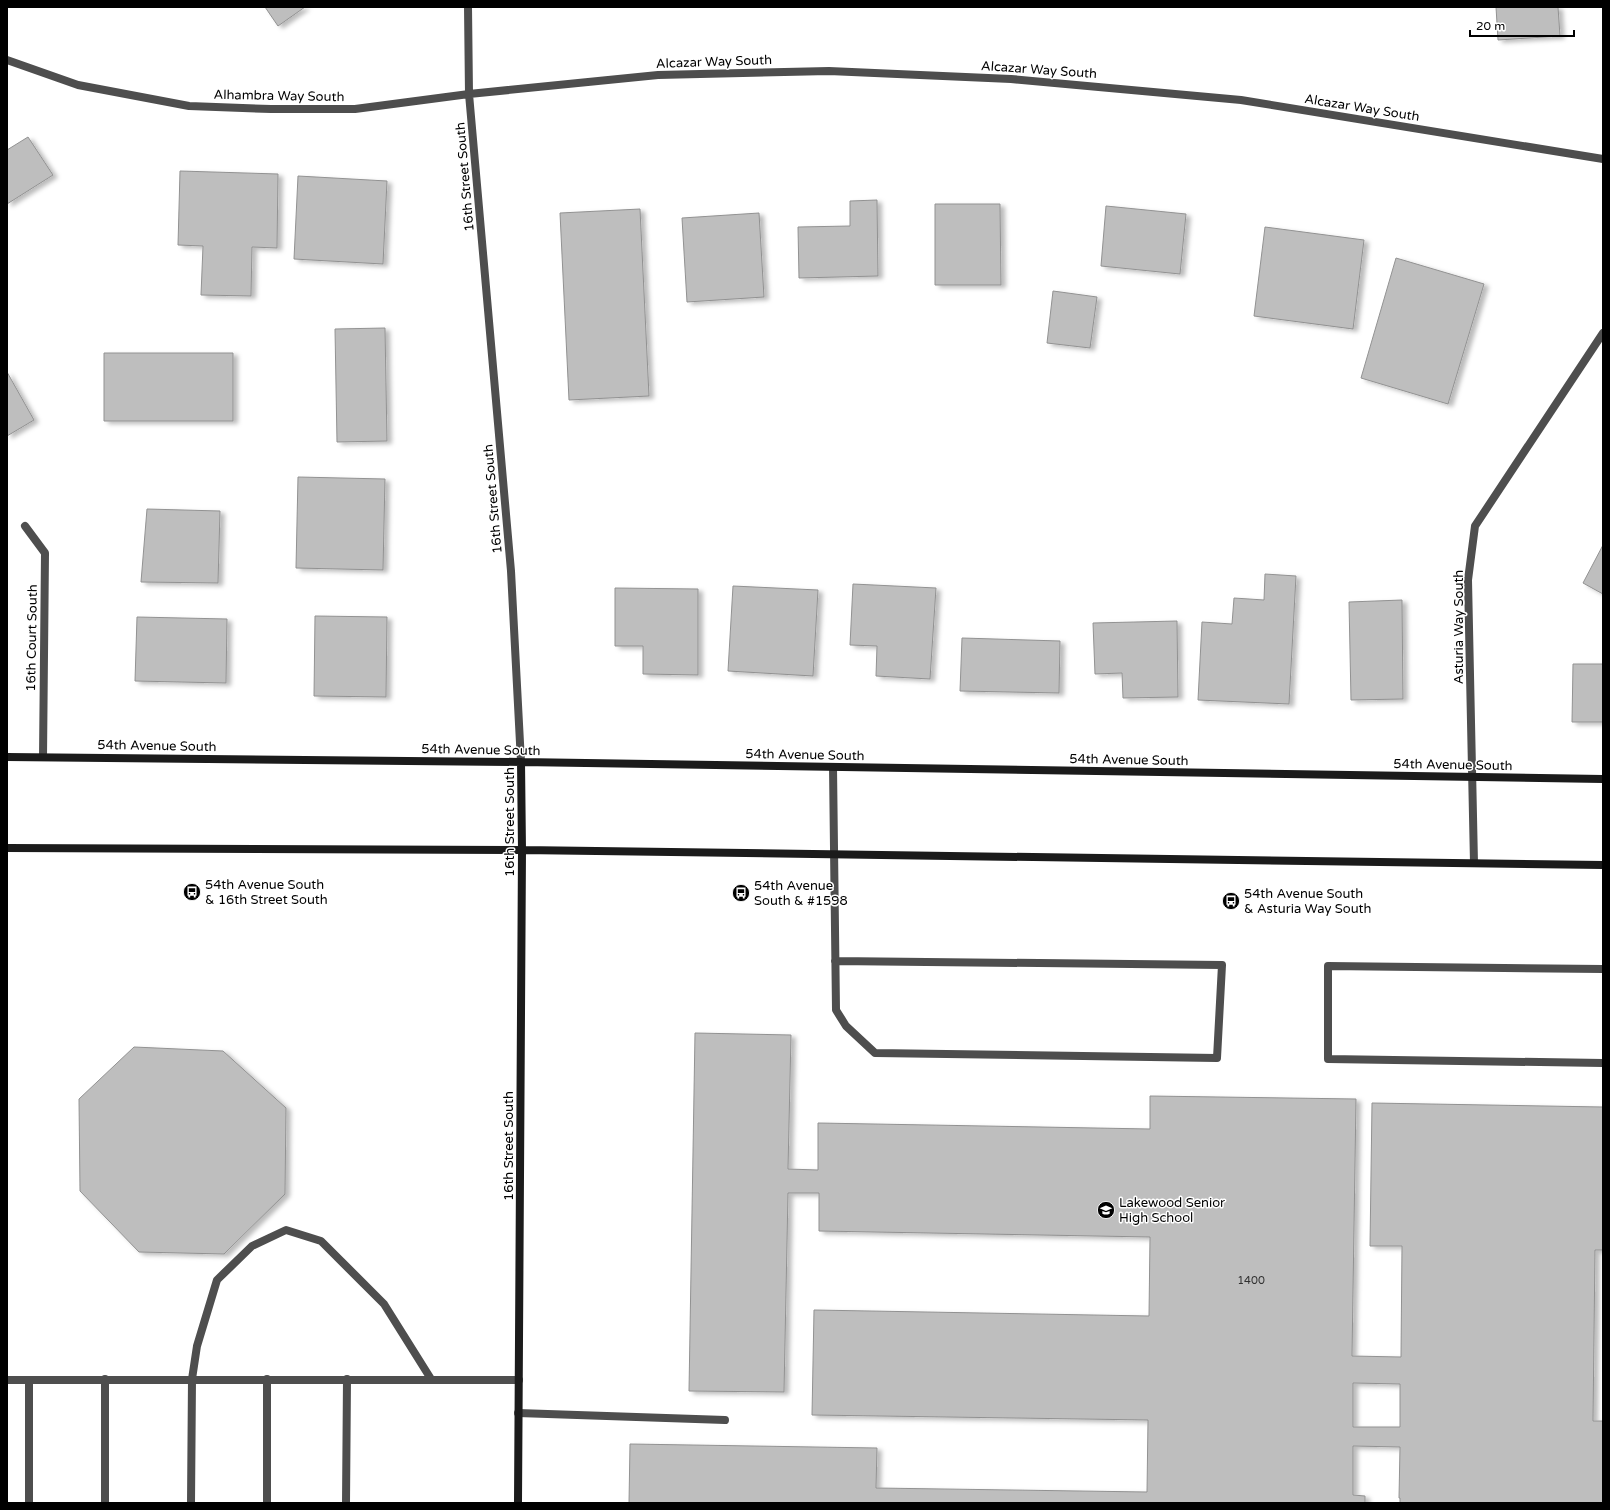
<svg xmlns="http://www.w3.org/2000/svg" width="1610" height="1510" font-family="'Varela Round',sans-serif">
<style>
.building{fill:#bebebe;stroke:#929292;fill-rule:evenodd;filter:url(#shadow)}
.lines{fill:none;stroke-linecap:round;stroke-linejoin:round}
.lane{stroke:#4e4e4e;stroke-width:8}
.street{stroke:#4e4e4e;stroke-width:8}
.secondary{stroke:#1b1b1b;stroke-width:8}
.labels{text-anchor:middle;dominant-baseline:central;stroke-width:3;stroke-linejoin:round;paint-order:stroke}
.number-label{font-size:11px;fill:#303030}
.street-label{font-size:13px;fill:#000;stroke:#fff}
.poi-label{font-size:13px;fill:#000;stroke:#fff;text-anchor:start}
</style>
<defs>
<filter id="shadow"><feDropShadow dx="4.5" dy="2.5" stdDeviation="2" flood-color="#0004"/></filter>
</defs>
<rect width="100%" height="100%" fill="#fff"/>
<!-- building -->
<path class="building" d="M265,7H305L278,26Z
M1496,7H1558L1560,36L1498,40Z
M28,137L53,175L7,204V150Z
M180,171L278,174L277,248L252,247L251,296L201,295L203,246L178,245Z
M298,176L387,181L383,264L294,259Z
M877,200L878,276L799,278L798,227L850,226V201Z
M935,204H1000L1001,285H935Z
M1106,206L1186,214L1180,274L1101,266Z
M640,209L649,396L569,400L560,213Z
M759,213L764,297L687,302L682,218Z
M1265,227L1364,240L1353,329L1254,316Z
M1396,258L1484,284L1448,404L1361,378Z
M1053,291L1097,297L1090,348L1047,343Z
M385,328L387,441L337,442L335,329Z
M104,353H233V421H104Z
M7,372L34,420L7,436Z
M298,477L385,479L383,570L296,568Z
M147,509L220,511L218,583L141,582Z
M1603,545V594L1583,583Z
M1265,574L1296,576L1289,704L1198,700L1202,622L1232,624L1234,598L1264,600Z
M853,584L936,588L930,679L876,676L877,646L850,645Z
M733,586L818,590L813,676L728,671Z
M615,588L698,589V675L643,674V646H615Z
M1402,600L1403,699L1351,700L1349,602Z
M315,616L387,617L386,697L314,696Z
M137,617L227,619L226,683L135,681Z
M1177,621L1178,697L1123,698L1122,673L1095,674L1093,623Z
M962,638L1060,641L1059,693L960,691Z
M1573,664H1603V722H1572Z
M695,1033L791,1035L788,1169L818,1170V1123L1150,1129V1096L1356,1099L1352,1356L1401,1357L1402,1246H1370L1372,1103L1603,1107V1250H1595L1593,1421H1603V1503H1400V1498H1399L1400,1447L1353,1446V1495L1365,1496V1503H629L630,1444L877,1448L876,1488L1147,1492L1148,1420L812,1415L814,1310L1149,1316L1150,1237L819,1231V1193H788L784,1392L689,1391ZM1353,1383L1400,1384V1427H1353Z
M134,1047L223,1051L286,1108L285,1194L224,1254L139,1252L80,1191L79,1099Z"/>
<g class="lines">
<!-- lane -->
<path class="lane" d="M833,767L836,1010L846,1026L875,1053L1217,1058L1222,965L835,961
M1603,969L1328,966V1059L1603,1063
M7,1380H519
M518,1413L725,1420
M29,1503V1380
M105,1503V1379
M191,1503L192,1379L197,1346L217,1280L252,1246L286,1230L321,1241L384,1304L431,1379
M267,1503V1379
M346,1503L347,1379"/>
<!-- street -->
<path class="street" d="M468,7L469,94L511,571L521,762
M7,60L78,85L189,106L271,109H355L469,94L658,75L829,71L1011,79L1241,100L1603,159
M25,526L45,553L43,757
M1474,863L1468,580L1475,526L1603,333"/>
<!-- secondary -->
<path class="secondary" d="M7,757L521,762L1603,779
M7,848L522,850L1603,865
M518,1503L522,850L521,762"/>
</g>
<!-- icons -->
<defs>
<symbol id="bus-disc" viewBox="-11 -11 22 22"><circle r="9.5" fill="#000" stroke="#fff"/><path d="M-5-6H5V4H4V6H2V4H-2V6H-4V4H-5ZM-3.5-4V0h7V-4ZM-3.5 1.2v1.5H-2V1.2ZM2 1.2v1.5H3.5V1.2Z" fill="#fff"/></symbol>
<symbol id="school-disc" viewBox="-11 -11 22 22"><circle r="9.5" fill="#000" stroke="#fff"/><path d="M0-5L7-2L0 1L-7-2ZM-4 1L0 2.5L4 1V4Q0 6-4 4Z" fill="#fff"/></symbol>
</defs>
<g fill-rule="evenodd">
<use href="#bus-disc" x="182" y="882" width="20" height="20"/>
<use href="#bus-disc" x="731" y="883" width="20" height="20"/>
<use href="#bus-disc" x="1221" y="891" width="20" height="20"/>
<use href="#school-disc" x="1096" y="1200" width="20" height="20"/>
</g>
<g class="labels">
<!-- number labels -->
<g class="number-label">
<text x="1251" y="1280">1400</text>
</g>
<!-- street labels -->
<g class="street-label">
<text transform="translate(714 62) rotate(-2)">Alcazar Way South</text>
<text transform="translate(1039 70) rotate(4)">Alcazar Way South</text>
<text transform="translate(279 96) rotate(1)">Alhambra Way South</text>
<text transform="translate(1362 108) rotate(9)">Alcazar Way South</text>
<text transform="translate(465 177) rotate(-95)">16th Street South</text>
<text transform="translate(493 499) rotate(-95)">16th Street South</text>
<text transform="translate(1459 627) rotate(-90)">Asturia Way South</text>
<text transform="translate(32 638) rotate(-89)">16th Court South</text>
<text transform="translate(157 746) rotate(1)">54th Avenue South</text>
<text transform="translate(481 750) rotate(1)">54th Avenue South</text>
<text transform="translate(805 755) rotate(1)">54th Avenue South</text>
<text transform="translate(1129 760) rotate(1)">54th Avenue South</text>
<text transform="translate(1453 765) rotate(1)">54th Avenue South</text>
<text transform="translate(510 822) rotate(-90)">16th Street South</text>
<text transform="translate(509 1146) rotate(-90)">16th Street South</text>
</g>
<!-- poi labels -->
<g class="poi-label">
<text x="205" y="885">54th Avenue South<tspan x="205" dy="15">&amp; 16th Street South</tspan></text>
<text x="754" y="886">54th Avenue<tspan x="754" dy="15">South &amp; #1598</tspan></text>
<text x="1244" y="894">54th Avenue South<tspan x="1244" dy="15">&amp; Asturia Way South</tspan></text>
<text x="1119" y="1203">Lakewood Senior<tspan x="1119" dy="15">High School</tspan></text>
</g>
</g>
<!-- border -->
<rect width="1610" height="1510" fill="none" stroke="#000000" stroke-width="16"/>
<!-- scale -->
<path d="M1470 30v6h104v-6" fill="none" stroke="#000000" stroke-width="2"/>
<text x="1476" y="30" font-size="12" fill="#000000" stroke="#ffffff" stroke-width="3" paint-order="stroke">20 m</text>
</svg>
